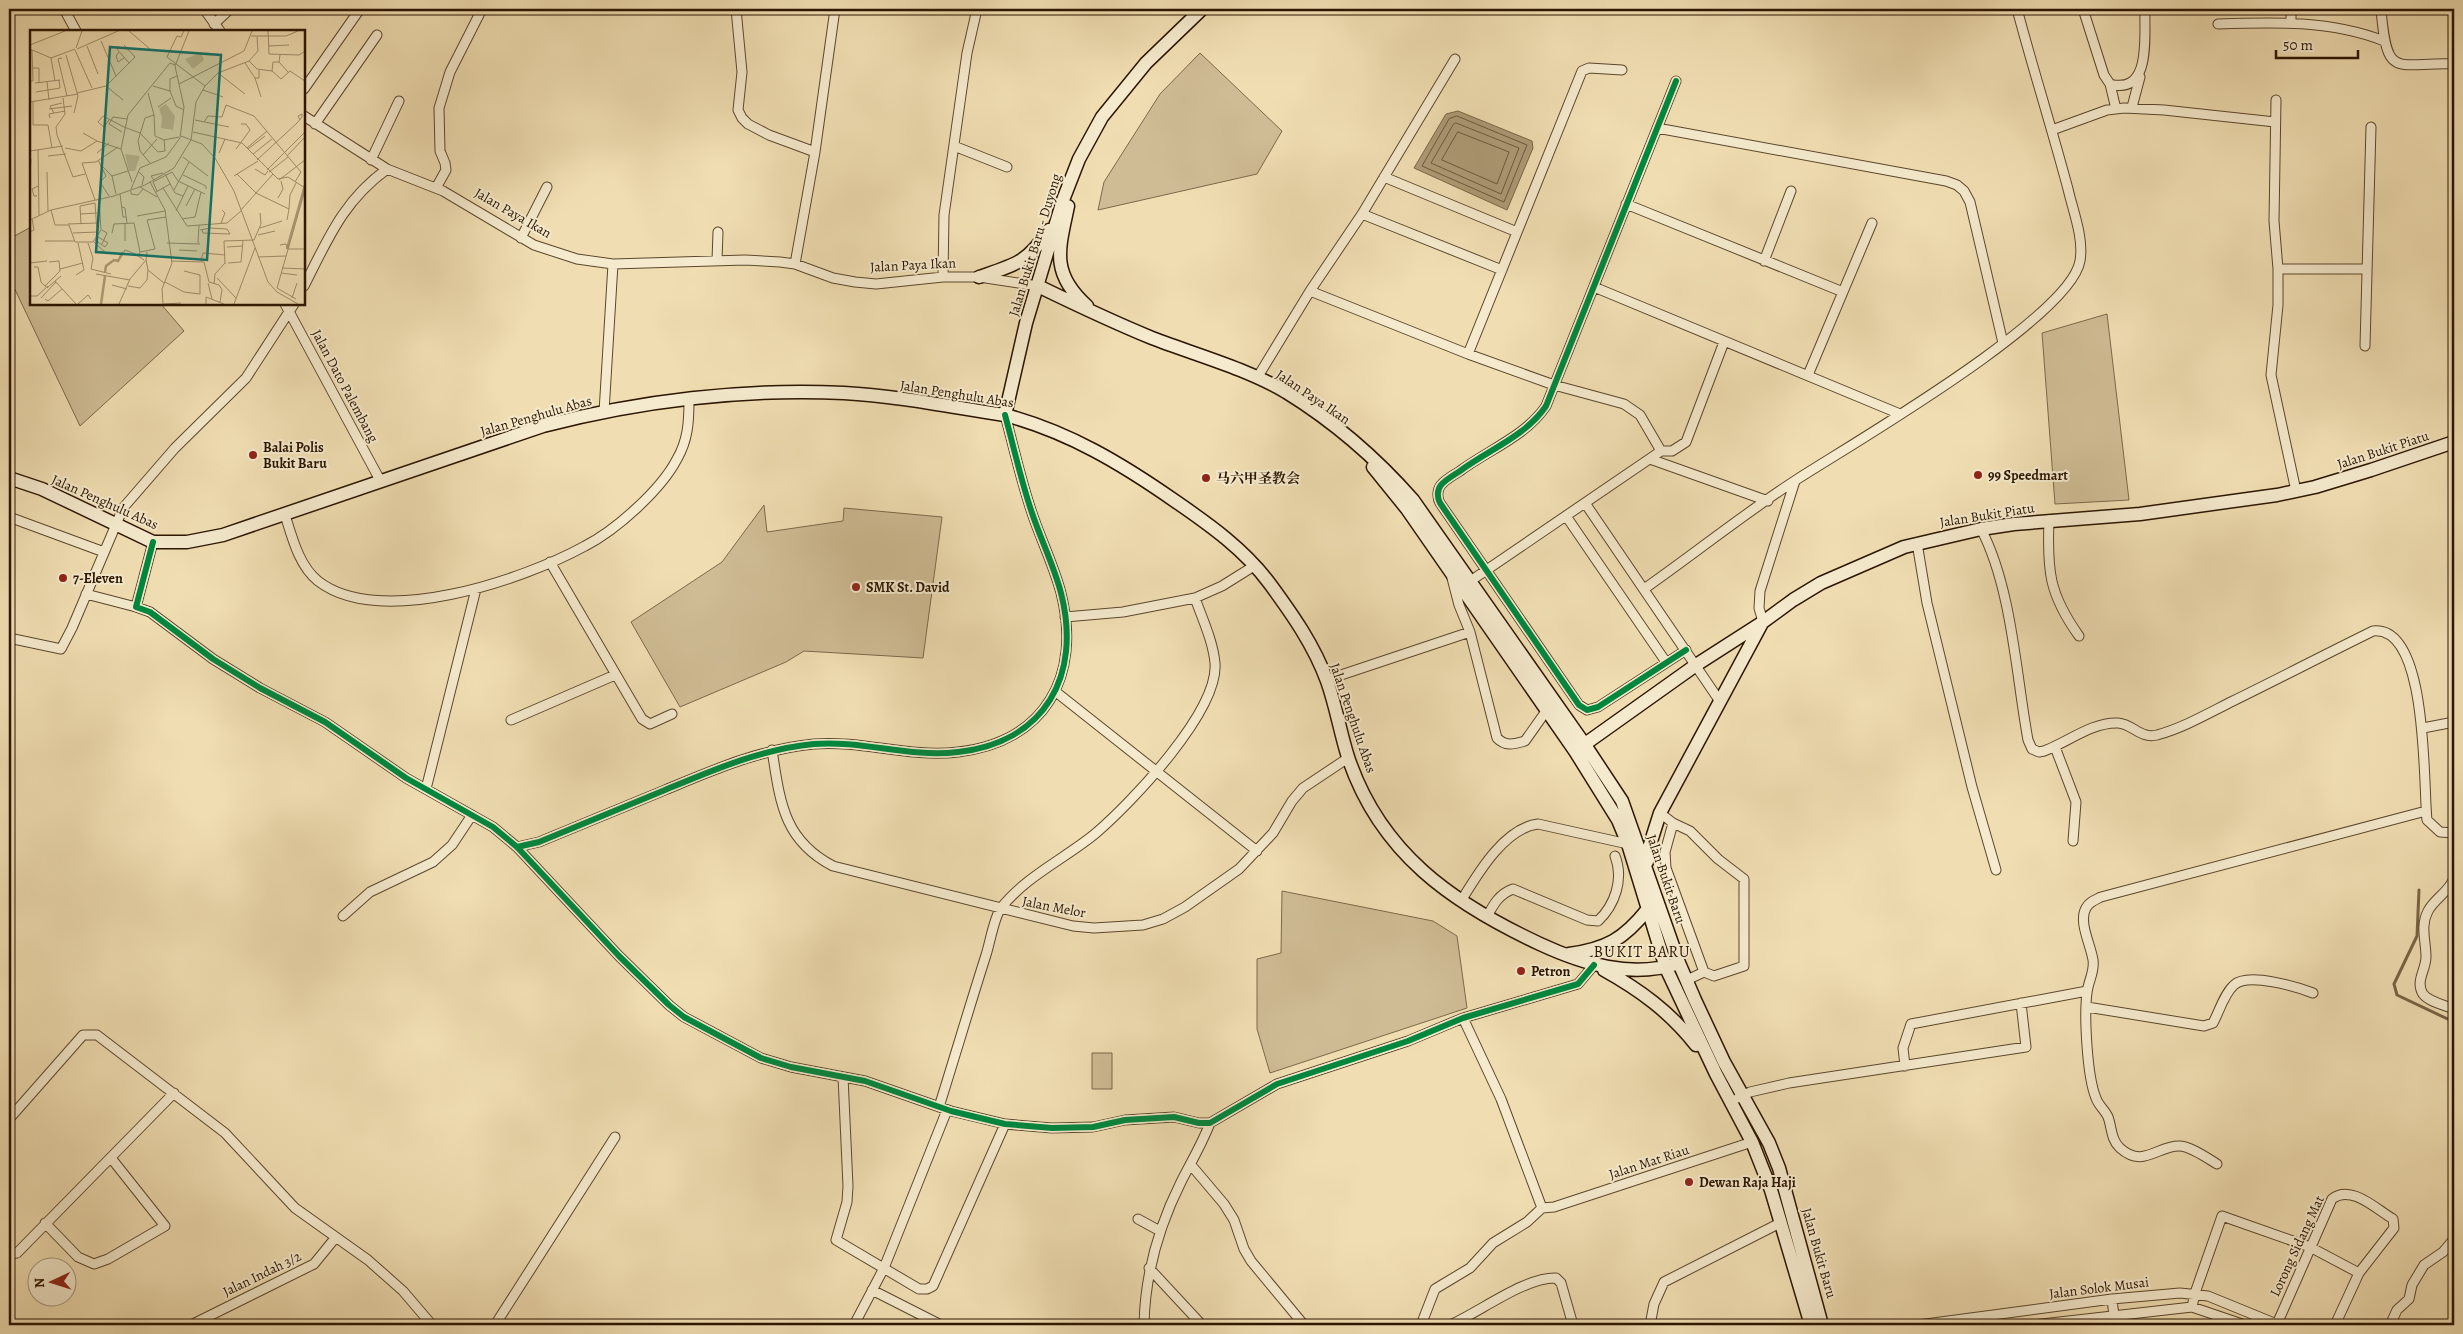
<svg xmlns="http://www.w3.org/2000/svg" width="2463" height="1334" font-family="Alegreya,'Noto Serif SC',serif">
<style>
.green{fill:#cfbc94;stroke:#7d684a}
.water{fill:#ad9a75;stroke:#796546}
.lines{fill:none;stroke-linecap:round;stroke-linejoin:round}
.shore{stroke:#6c583a;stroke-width:1}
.stream{stroke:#796546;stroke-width:3}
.street-casing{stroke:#5c472c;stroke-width:11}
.secondary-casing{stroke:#2b1500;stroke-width:15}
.street{stroke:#f5eacd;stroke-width:9}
.secondary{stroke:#f5eacd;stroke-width:12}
.cycleway-casing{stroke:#f5eacd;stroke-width:9}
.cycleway{stroke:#00873e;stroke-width:6}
.poi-dot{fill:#8f2418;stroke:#f5eacd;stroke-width:2}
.labels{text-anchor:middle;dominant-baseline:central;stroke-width:4;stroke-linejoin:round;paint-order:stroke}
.street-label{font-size:14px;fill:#2b1500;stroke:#f5eacd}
.poi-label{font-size:14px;font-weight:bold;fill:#2b1500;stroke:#f5eacd;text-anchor:start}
.quarter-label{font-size:16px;letter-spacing:1px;fill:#2b1500;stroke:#f5eacd}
.inset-river{fill:none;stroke:#ad9a75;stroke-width:2.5}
.inset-road{fill:none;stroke:#a18e6b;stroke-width:1}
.view{fill:#0f766e;fill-opacity:0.15;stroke:#0f766e;stroke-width:2.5}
.inset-edge{fill:none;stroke:#2b1500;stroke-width:2.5}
</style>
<rect width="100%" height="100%" fill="#f0deb2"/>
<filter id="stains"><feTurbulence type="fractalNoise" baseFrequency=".004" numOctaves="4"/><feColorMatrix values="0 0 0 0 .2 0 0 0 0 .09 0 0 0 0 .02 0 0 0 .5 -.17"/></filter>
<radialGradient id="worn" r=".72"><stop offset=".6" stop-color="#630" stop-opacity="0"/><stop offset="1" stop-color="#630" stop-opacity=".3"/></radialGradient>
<!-- green -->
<path class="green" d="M1200,53L1282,131L1257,174L1098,210L1104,182L1160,94Z
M31,227V304H161L184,331L80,426L9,277V239Z
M2107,314L2129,500L2055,504L2042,333Z
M764,505L767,532L843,521L844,508L942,517L923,658L804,651L786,662L680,707L631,622L722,562Z
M1282,891L1433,921L1457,936L1467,1008L1270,1073L1257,1029V959L1281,953Z
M1092,1053H1112V1089H1092Z"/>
<!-- water -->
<path class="water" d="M1458,111L1532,141L1533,148L1507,210L1414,168L1446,114Z"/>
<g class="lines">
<!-- shore -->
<path class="shore" d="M1457,116L1527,145L1504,202L1422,166L1449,119Z
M1456,123L1519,148L1501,194L1431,163L1453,125Z
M1458,132L1509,152L1497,184L1442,160Z"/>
<!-- stream -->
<path class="stream" d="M2419,890L2417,936L2394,984L2397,995L2454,1022"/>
<defs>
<path id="street" d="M64,9L76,31
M204,9L220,31
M736,9L742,72L738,110L742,118L748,124L769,135L815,152
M2083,9L2104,75L2110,84L2116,109
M2291,9V23
M2381,9C2387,81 2395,62 2454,64
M214,24L230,9
M2218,24C2274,22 2331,20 2384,41
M1676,81L1546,406C1526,436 1488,450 1460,471C1454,475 1446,479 1441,485C1437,490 1437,498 1440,503L1579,705L1587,710L1598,707L1686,650
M2110,84C2152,95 2144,36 2145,9
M304,89L360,9
M2276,100L2274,221L2278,269V305L2271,375L2296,491
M2132,107L2140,77
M304,116L387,169L443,191L534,245L577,259L613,264L745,260L780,262L795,264L833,278L855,282L876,284L943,277H979L1038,286
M315,124L377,35
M1657,128L1946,181L1957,185L1964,191L1970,202L2003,343
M2052,130L2107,110L2124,108L2164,110L2275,122
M954,146L1007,167
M371,160L399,101
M1384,177L1517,232
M436,188L446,170L445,163L440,151L439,108L450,72L482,9
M1626,204L1843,292
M1362,214L1502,270
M521,238L547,187
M717,261L718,232
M1764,261L1791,191
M795,264L815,152L835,9
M2278,269H2367
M943,277L944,215L967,53L977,9
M304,286C328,239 343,201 387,169
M1594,287L1900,414
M1310,291L1468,354L1554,385L1624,404L1640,415L1661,451
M285,304L381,482
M2365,346L2371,127
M1468,354L1582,71L1589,68L1622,70
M1808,375L1872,223
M1257,378L1310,291L1362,214L1455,59
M604,412L613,264
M1650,459L1768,501
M1585,503L1719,700
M285,515C292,537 299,566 318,581C380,629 523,580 585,546C616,530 661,490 677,459C688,440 689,422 689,400
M1566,516L1666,662
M9,517L104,552
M2049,520C2047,571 2049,594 2079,636
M1981,529C2012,588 2016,675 2028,740L2032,749L2039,752L2044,751C2068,742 2092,722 2118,723C2133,724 2140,739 2157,735C2183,728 2209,713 2233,701C2280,678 2326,654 2373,631C2429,625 2423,785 2427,820L2440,832L2454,833
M153,542L136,607L150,612L213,659L260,688L325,722L406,778L493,827L517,847L619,956L669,1005L684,1017L761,1058L791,1067L865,1081L951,1111L1005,1124L1052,1128L1093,1127L1125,1120L1174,1117L1199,1123H1210L1277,1084L1408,1041L1463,1018L1578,984L1594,965
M1917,543L1927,603L1972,787L1996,870
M550,562L642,719L650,724L672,714
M1452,578L1459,605L1470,632L1497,738C1506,747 1514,744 1525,741L1549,707
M1466,584L1661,451H1672L1686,442L1724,342
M1644,589C1694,554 1745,513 1796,480C1850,445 2070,318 2080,261C2084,238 2073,211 2068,189C2052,129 2033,69 2017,9
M86,594L136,607
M1195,598L1222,586L1254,566
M1763,622L1759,608L1760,591L1795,481
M9,638L61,649L72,628L123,508L175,448L246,378L294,304
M1326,680L1470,632
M1056,692L1257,851
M511,720L615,675
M2423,728L2454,722
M2055,747L2076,802L2073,841
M772,750C780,801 783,840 833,866L1073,926L1094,928L1143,925L1163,919L1185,907L1239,869L1273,833L1292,801L1303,788L1348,758
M426,789L476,589
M1660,813L1673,823L1665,852L1666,868L1704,972L1687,980
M1673,823L1690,831L1718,859L1744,879V966L1714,976L1704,972
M517,847L539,842C581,825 623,807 665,790C713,770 761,749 814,744C862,740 909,758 958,752C1045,742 1082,676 1061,593C1054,566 1041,540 1032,513C1021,481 1014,448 1005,415
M2454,878C2449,892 2435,898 2428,911C2420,926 2426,941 2426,957C2426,970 2415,981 2423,994C2429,1002 2445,1005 2454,1009
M1461,901C1477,875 1504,828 1538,824L1628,844
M343,916L370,892L433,862L452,845L472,815
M1487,917C1493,905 1499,894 1513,889L1587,920L1598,921C1615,905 1624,879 1615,856
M2087,1007L2204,1026L2213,1023C2219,1012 2224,994 2234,985C2248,972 2297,987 2313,993
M1905,1066L1903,1048L1911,1024L2087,991
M843,1077L848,1186L847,1202L836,1240L919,1289H927L933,1286L1005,1124
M1738,1098L1750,1092L1789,1083L2026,1047L2021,1003
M939,1107C955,1056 970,1005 986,955C990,943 994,917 1001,908C1026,876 1066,858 1096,833C1132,802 1219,711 1215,663C1213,641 1202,618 1195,598L1123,612L1065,617
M9,1119L83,1035H97L225,1133L295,1208L368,1260L403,1291L432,1325
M2217,1164C2207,1158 2192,1147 2180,1146C2158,1145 2143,1169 2120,1148C2111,1140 2112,1128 2108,1117C2105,1110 2098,1105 2096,1098C2087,1077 2084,1015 2087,993C2088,981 2095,972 2093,960C2091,945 2078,922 2086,908C2089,902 2095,900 2101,897L2426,811
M1191,1165L1224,1204L1234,1220L1244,1249L1251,1261L1304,1325
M1542,1208L1554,1207L1752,1142
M1138,1219L1160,1231
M45,1223L78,1257L94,1264L108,1259L165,1226L111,1158
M9,1254L17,1253L174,1093
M1149,1268L1202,1325
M872,1290L941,1325
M2112,1299L2115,1325
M2192,1307L2195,1293L2222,1216L2310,1247L2359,1273
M2277,1324L2332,1199C2351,1184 2376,1209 2393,1219L2394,1228L2359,1273L2335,1325
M191,1325L314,1264L336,1237
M495,1325L615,1137
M854,1325L884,1268L947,1110
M1144,1325C1145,1273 1158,1228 1181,1182C1191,1162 1202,1144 1210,1123
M1421,1325L1435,1289L1470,1268L1493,1243L1527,1222L1542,1208L1501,1099L1463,1018
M1450,1325C1480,1312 1525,1277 1556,1278L1561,1283L1573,1325
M1650,1325L1654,1304L1664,1282L1780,1223
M1918,1325L2112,1299L2180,1293L2208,1296L2279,1325
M2033,1325L2192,1307L2245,1325
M2390,1325L2397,1310L2409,1299L2412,1285L2424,1265L2443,1252L2454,1239"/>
<path id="secondary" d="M1068,206C1059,249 1050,273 1087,306
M979,277C1015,265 1027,263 1049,230
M1038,286C1075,304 1113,322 1152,338C1196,355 1245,368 1286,392C1333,421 1377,459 1413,500L1585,745L1622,801L1679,963L1695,1000L1724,1062L1769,1143L1779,1168L1822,1325
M1005,415L1026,323L1063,200L1079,159L1102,117L1146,63L1202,9
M1373,467L1407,509L1575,751L1618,820L1628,844L1666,968L1716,1074L1752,1142L1771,1190L1811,1325
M9,478L42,489L153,542H187L223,535L543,426C638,401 745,388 844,393C898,396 952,407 1005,415C1069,432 1122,464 1175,501C1210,525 1245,550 1270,584C1292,614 1314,645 1327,681C1336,706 1340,732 1348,757C1380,853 1452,903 1540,944C1583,964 1632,979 1679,963
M1578,749L1696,665L1763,622L1793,600L1821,583L1904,547L1981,529L2014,524L2140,514L2277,495L2315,487L2371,470L2454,442
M1647,862V854L1660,813L1761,625
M1569,954C1606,949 1624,939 1647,910
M1604,970C1640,990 1670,1012 1696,1045"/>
</defs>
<!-- street casing -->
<use href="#street" class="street-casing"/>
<!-- secondary casing -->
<use href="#secondary" class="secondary-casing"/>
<!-- street -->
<use href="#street" class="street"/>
<!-- secondary -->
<use href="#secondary" class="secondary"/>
<defs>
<path id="cycleway" d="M1676,81L1546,406C1526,436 1488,450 1460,471C1454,475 1446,479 1441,485C1437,490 1437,498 1440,503L1579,705L1587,710L1598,707L1686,650
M153,542L136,607L150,612L213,659L260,688L325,722L406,778L493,827L517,847L619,956L669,1005L684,1017L761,1058L791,1067L865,1081L951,1111L1005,1124L1052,1128L1093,1127L1125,1120L1174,1117L1199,1123H1210L1277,1084L1408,1041L1463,1018L1578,984L1594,965
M517,847L539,842C581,825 623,807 665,790C713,770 761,749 814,744C862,740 909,758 958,752C1045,742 1082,676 1061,593C1054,566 1041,540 1032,513C1021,481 1014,448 1005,415"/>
</defs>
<!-- cycleway casing -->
<use href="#cycleway" class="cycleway-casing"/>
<!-- cycleway -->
<use href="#cycleway" class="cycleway"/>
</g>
<!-- markers -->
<g class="poi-dot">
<circle cx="253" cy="455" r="5"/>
<circle cx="1978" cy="475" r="5"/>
<circle cx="1206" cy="478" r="5"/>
<circle cx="63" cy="578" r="5"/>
<circle cx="856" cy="587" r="5"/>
<circle cx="1521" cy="971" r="5"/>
<circle cx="1689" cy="1182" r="5"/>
</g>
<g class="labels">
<!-- street labels -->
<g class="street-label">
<text transform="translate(513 213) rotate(30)">Jalan Paya Ikan</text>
<text transform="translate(1035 245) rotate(-73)">Jalan Bukit Baru - Duyong</text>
<text transform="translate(913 265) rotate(-3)">Jalan Paya Ikan</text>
<text transform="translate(345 386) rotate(62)">Jalan Dato Palembang</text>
<text transform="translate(957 394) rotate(9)">Jalan Penghulu Abas</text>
<text transform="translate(1313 397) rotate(34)">Jalan Paya Ikan</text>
<text transform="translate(536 416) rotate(-16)">Jalan Penghulu Abas</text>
<text transform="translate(2383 450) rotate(-18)">Jalan Bukit Piatu</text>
<text transform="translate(105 502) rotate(24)">Jalan Penghulu Abas</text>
<text transform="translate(1987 515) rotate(-9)">Jalan Bukit Piatu</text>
<text transform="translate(1353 718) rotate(71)">Jalan Penghulu Abas</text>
<text transform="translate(1666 879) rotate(71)">Jalan Bukit Baru</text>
<text transform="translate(1054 907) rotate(11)">Jalan Melor</text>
<text transform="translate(1649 1162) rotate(-18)">Jalan Mat Riau</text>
<text transform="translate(2297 1246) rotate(-65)">Lorong Sidang Mat</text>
<text transform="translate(1819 1253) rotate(74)">Jalan Bukit Baru</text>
<text transform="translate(262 1274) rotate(-26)">Jalan Indah 3/2</text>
<text transform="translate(2099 1288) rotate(-7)">Jalan Solok Musai</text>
</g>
<!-- poi labels -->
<g class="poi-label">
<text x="263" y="447">Balai Polis<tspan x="263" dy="16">Bukit Baru</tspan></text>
<text x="1988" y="475">99 Speedmart</text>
<text x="1216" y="478">马六甲圣教会</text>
<text x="73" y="578">7-Eleven</text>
<text x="866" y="587">SMK St. David</text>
<text x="1531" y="971">Petron</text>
<text x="1699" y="1182">Dewan Raja Haji</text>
</g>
<!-- quarter labels -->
<g class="quarter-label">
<text x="1642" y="952">BUKIT BARU</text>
</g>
</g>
<!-- overview -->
<g transform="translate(30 30)">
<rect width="275" height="275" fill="#f0deb2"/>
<path d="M171,23L174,30L163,39L155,29ZM136,74L145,86L143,100L131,98L132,88L129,78ZM95,124L110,126L105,141H99Z" fill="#cfbc94"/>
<path class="inset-river" d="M257,219L275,155M75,242L76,236L84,230L88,231L93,222M71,274L75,246"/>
<path class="inset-road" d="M99,1L120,19M154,1L151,7L147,6L137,27L175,56M238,1L239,24L269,25L275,21M221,6H256L268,1M71,11L86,46M0,15L35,1M57,16L68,44M89,16L87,19L99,33M238,16L259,15M46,18L52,1M0,19L21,28L45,19M47,19L88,1M45,20L62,58M89,22L86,26L88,32L94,28M36,25L48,66L44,83M250,25L249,32L258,42M21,28L25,51M32,28L28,29L37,66M219,31L227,39L242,41L251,49L260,41L275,51M215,33L225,48H229V40M3,38H9V53M242,41L243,32H249M188,43L215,64M147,46L140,49V61L146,76L154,80M225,48L231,67M0,51H3L2,20M17,52L19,70M5,53L30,50M149,54L214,21L222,1M123,56L140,61M173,60L193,67M6,62L30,58L29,50M47,63L76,56M118,63L124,85L125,106L134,110L149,107M33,68L35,84L26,97L27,105L43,147L55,144M93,70L76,56L105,27L94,15M0,72L48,64M3,72V95H18L22,118M128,77L141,68M19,79L42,76M24,83L20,76L32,73M20,88L19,84L35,81M79,90L74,97L68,92L73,86L94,97M165,90L199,97M174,92L178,86L192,87L196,75L224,86L271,142L265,152M94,97L110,103L128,122L135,121L134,110M92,102L79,94L83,87L97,89M163,102L212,113L248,149L258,147L275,158M53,103L67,111M151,106L172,114L185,128L204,161L238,252L247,262L268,274M161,110L166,72L175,56L188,43L219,31L228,21L227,7M35,118L51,121L67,111L91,119M217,118L237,101M206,119L220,100L216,94H211M218,119L235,106M8,120L9,185M0,121L33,116M67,123L79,113M189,123L195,109M223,124L242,109M113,125L127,109M18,126L36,124M257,126L275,107M153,127L178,146M68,130L76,146L70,152L79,166M227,130L267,93L272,87V84L268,86L270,90M120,133L110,121L108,111L115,88L124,85M72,136L82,146L98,141M225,139L235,145L238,141M237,140L275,102M17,142L18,181M109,142L114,147L112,155M239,142L258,127M135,144L145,163L153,166M207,144L226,163L243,144M153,145L176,156V159M0,146L1,129M82,146L86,164M204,146L228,131M124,150L121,146L133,143M249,150L275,130M102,152L91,119L98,85L140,33L145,35M120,152L135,180L142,233L132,259L133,274M110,157L127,167M133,158L157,196L197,193L211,181M101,159L110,138L136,127L150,108L154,77L145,36L159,1M144,160L159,132M101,161V164L108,165L113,159M127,161L123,152L142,142L148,151L175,164M126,162L140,154M90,164L93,187H96M7,166H4L2,159L8,156M248,168L253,159L251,151M65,170L52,133L66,132L88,117M156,176L165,159M92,177L95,178L97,193M259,179L260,165L266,153M21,180L25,195H39L45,212H63L71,200L69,169M211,180L226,163L259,179L257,190M146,181L158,156M51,184L67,183M107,186L135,181M152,189L165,187L171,162M0,190L21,180L84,166L115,155L144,138L161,110M191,193L195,183L192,180M38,194L67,193M230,198L252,191M72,200L77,203L72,214M170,200L180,198L197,199L200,204L173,203L172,200M0,202L4,200L2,189M43,203L67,202L65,173L50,176L51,194M82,203L84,194L104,193L110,222L108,226L114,230M228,205L245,201M65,210L75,217L78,213L68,207M15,211H44M95,211V193M64,212L77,224M58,213L63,228L61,239L81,244M137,213L170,214M168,213L169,195M250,215L256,214L258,219H275M197,217L213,216M149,220L167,221M110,222L125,219L117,190L136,187M92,226L95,220L108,225M228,227L256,226M116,230L118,240L134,253M141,231L174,232L179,252L189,255L192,260L190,272M171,231L173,223L195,225M0,233L17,231M198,233L211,232L213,211M195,234L194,211L224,210L231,194L230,183M4,237H8L11,252L16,257M252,238L275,239M30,239L53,233M251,243L267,245M66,244L100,250M46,245L54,240L48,213M187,248L206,268M25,251L46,274M135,252L154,262L170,264V245L154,241M178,253L182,269M184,254L185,244L195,233M82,255L97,259M15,256L30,241L29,231L19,232M98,256L110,258L117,250L118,240M17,258L31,246M0,266H7L18,256M11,268L26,252M262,268L267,253M15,269L18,271L32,259M266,269L247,258L275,160M48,274L58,265L61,269M89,274L100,249L116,230L117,222M134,274L151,273M176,274V267L194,274M204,274L225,218"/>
<path class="view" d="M80,17L191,25L177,230L66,222Z"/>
<rect width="275" height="275" class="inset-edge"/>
</g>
<!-- margin -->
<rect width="2463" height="1334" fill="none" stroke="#f0deb2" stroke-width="30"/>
<rect x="10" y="10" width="2443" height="1314" fill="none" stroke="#2b1500" stroke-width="2.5"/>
<rect x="15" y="15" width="2433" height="1304" fill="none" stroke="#2b1500"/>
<!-- north arrow -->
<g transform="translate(52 1282) rotate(266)"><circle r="24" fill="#f5eacd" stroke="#a4957b"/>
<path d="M0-4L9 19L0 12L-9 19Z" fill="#8f2418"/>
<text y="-8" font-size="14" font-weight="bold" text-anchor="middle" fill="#2b1500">N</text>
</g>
<!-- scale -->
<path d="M2276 50v8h82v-8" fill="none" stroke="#2b1500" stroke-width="2.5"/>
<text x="2283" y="50" font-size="15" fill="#2b1500" stroke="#f5eacd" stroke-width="4" paint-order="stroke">50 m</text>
<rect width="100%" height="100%" filter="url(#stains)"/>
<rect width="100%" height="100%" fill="url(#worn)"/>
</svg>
